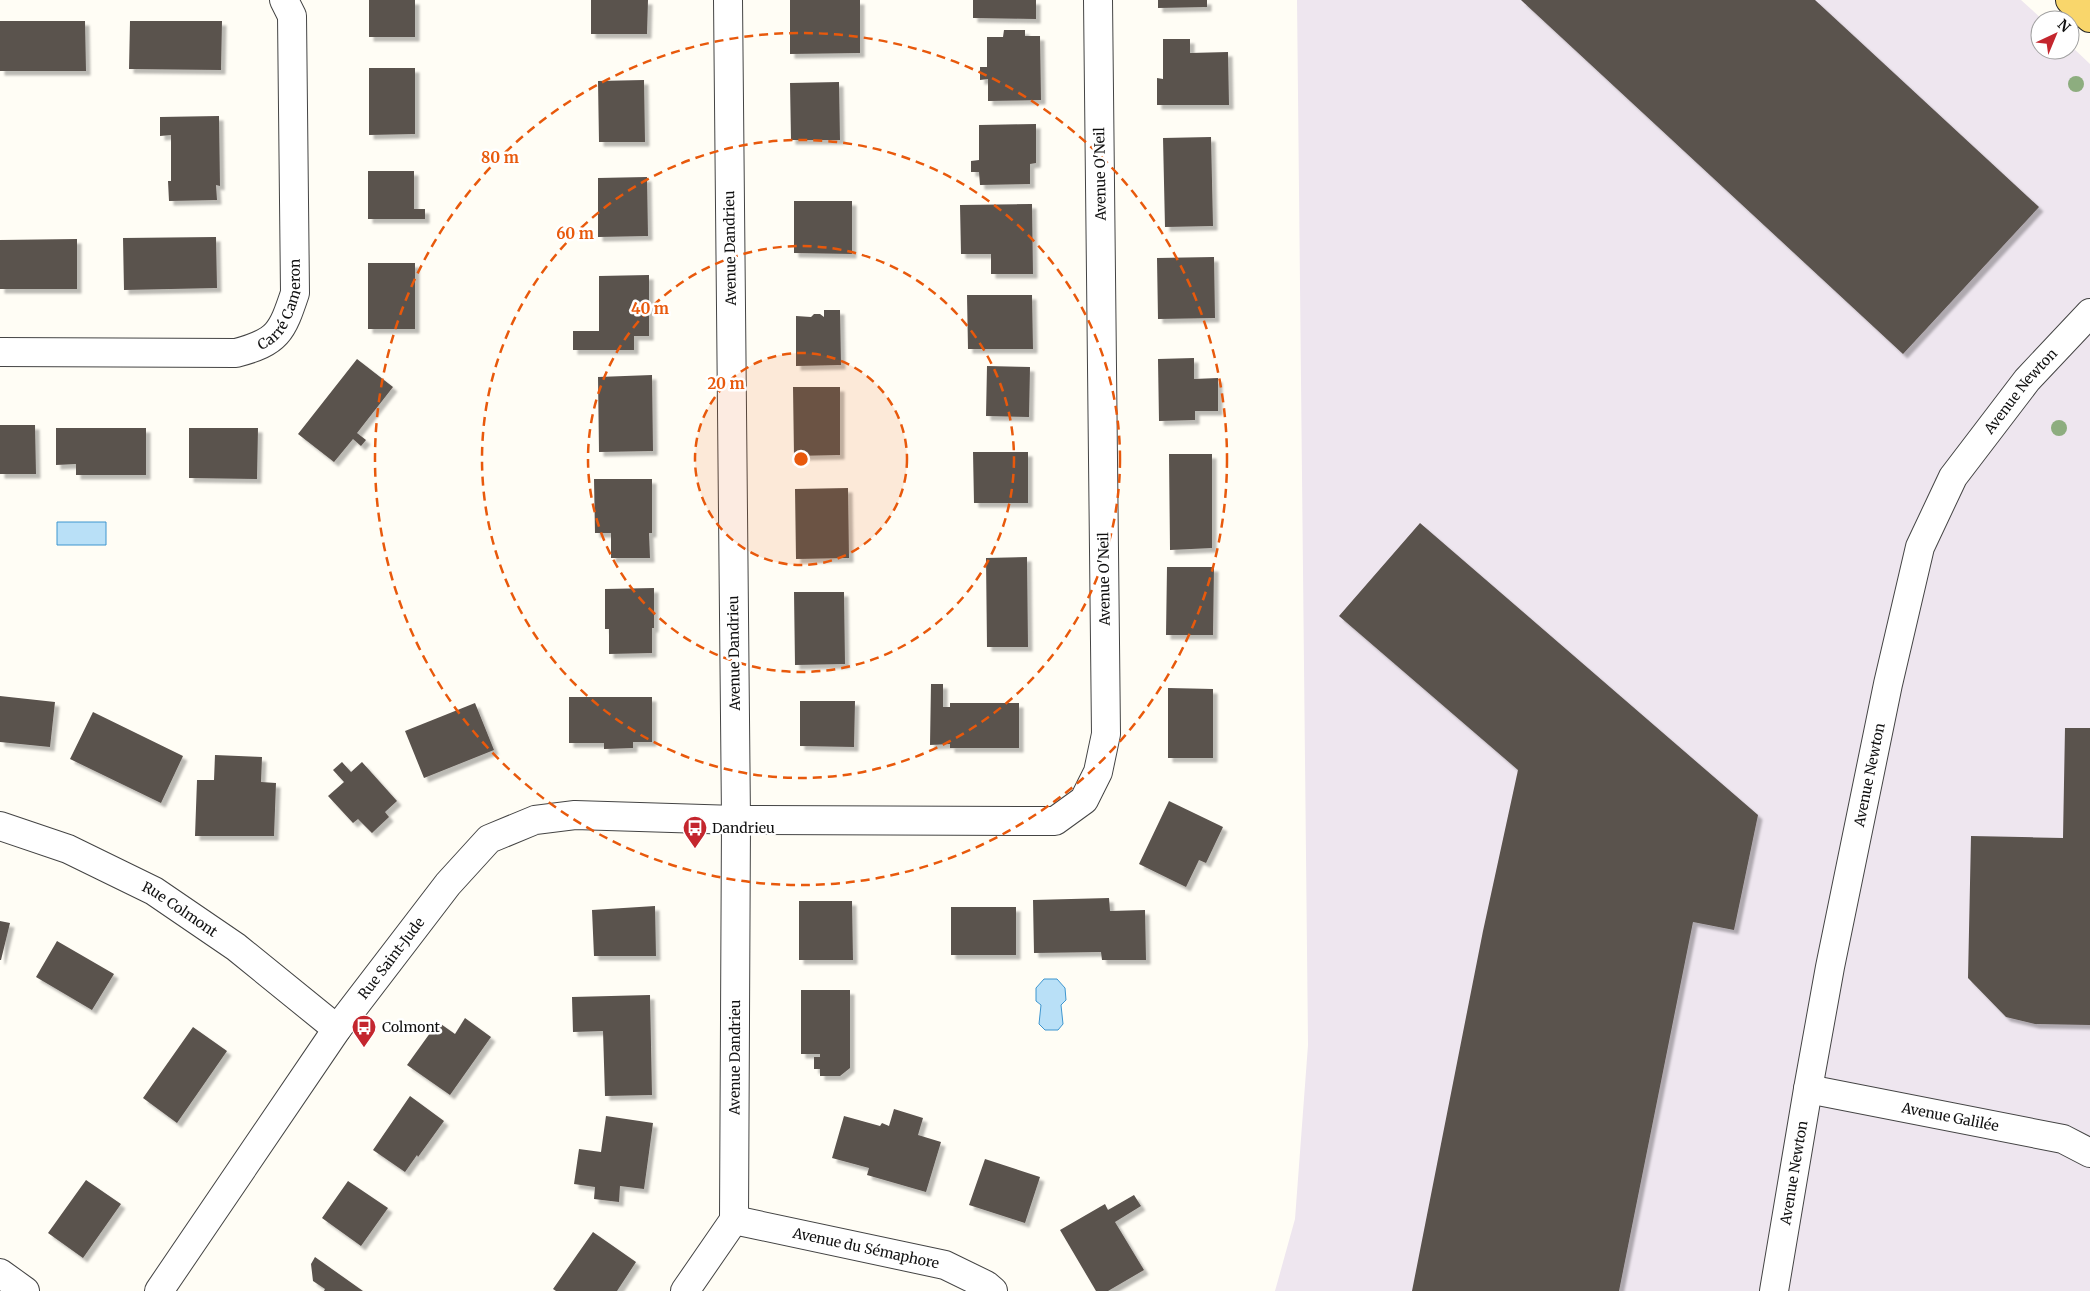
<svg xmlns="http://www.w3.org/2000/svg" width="2090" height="1291" font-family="Merriweather,serif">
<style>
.industrial{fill:#eee6ef}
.water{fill:#b9e0f7;stroke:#3f96cf}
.building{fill:#5a524d;filter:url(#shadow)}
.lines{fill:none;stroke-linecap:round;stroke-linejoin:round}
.minor-casing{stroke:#444;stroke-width:30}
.major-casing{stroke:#222;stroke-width:30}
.minor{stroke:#fff;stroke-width:28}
.major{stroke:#f9d66b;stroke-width:28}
.tree{fill:#8dad7f}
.ring{fill:none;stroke:#e8590c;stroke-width:2.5;stroke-dasharray:9 6}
.labels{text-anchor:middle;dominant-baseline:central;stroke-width:5;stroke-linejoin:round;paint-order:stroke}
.street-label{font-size:14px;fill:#111;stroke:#fff}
.poi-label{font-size:14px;fill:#111;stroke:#fff;text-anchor:start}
.centre{fill:#e8590c;stroke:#fff;stroke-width:2.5}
.ring-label{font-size:15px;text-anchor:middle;font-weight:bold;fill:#e8590c;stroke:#fff;stroke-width:5;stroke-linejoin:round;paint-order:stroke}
</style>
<defs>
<filter id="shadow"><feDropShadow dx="4.5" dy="4.5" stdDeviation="1" flood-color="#0004"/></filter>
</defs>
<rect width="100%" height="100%" fill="#fffdf5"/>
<!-- industrial -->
<path class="industrial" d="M1297,0H2021L2043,20H2040V50H2070V45L2090,64V1291H1275L1295,1219L1308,1045Z"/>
<!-- water -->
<path class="water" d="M57,522H106V545H57Z
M1044,979H1057L1065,988L1066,1000L1061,1005L1063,1024L1058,1030H1045L1039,1024L1041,1005L1036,1001V988Z"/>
<!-- building -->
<path class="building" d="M369,0H415V37H369Z
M591,0H648L647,34H591Z
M790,0H860V53L790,54Z
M973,0H1036V19L973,18Z
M1158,0H1207V7L1158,8Z
M1521,0H1815L2039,207L1903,354Z
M0,21H85L86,71H0Z
M130,21H222L221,70L129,69Z
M1004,30H1025V36H1040L1041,100L988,101V79L980,80V67H987V37H1003Z
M1163,39H1190V53L1228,52L1229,105H1157V78L1163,79Z
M369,68H415V134L369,135Z
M644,80L645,142H599L598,81Z
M839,82L840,140H791L790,83Z
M219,116L220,186L216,185L217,200L169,201L168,181H171V135L160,136V117Z
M1036,124V163L1030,164V184L980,185L979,172H971V161L979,160V125Z
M1211,137L1213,226L1165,227L1163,138Z
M368,171H414V209H425V219H368Z
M647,177L648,236L598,237V178Z
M794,201H852V254L794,253Z
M1032,204L1033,274H991V254H961L960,205Z
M216,237L217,288L124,290L123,238Z
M77,239V289H0V240Z
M1214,257L1215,318L1158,319L1157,258Z
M368,263H415V329H368Z
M649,275V336H634V350H573V331H599V276Z
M967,295H1032L1033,349H968Z
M824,310H840L841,365L796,366V316L811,317L814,314H820L824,317Z
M1194,358V379L1218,378V411H1195V420L1159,421L1158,359Z
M357,359L393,387L357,433L366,440L361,446L353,439L334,462L298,434Z
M987,366L1030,367L1029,417L986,416Z
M652,375L653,451L599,452L598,377Z
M793,387H840V455L794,456Z
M0,425H35L36,474H0Z
M56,428H146V475H76V464L56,465Z
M189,428H258L257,479L189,478Z
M973,452H1028V503H974Z
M1169,454H1212V548L1170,550Z
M594,479H652V533H649L650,558H611V533H595Z
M848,488L849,558L796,559L795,489Z
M1420,523L1758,815L1734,930L1693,922L1619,1291H1412L1483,931L1518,770L1339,616Z
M1027,557L1028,647H987L986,558Z
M1167,567H1214L1213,635H1166Z
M654,588V628H652V653L609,654V629H605V589Z
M794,592H844L845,664L795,665Z
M931,684H943V707H950V703H1019V748H950V744L930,745Z
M1168,688L1213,689V758H1168Z
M0,696L55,702L50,747L0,742Z
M569,697H652V742H633V748L604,749V743H569Z
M800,701H855L854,747L800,746Z
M475,703L494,750L424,778L405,731Z
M93,712L183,756L161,803L70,759Z
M2065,728H2090V1025L2035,1024L2006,1017L1968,978L1971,836L2063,838Z
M215,755L262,757L261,782L276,783L274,836H195L197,780H214Z
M342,762L351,772L362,762L397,801L385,812L389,817L372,833L358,819L353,823L328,796L344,782L333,770Z
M1169,801L1223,827L1206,863L1199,860L1186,887L1139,864Z
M1109,898L1110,911L1145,910L1146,960H1102L1101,952L1034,953L1033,900Z
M799,901H852L853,960H799Z
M655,906L656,956H594L592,910Z
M951,907H1016V955H951Z
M0,921L10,923L1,960H0Z
M57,941L114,974L92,1010L36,977Z
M801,990H850V1068L840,1076H820V1069H814V1057H820V1054H801Z
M650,995L652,1095L605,1096L603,1031L573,1032L572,997Z
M465,1018L491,1037L450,1095L407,1065L438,1022L455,1034Z
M193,1027L227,1051L177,1123L143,1098Z
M410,1096L444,1121L418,1157L417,1155L405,1172L373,1150Z
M894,1109L923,1118L918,1135L941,1142L926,1192L867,1175L869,1168L832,1158L844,1116L880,1126L882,1123L889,1126Z
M606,1116L653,1123L644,1189L620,1186L619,1202L594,1199L595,1187L574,1184L579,1149L601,1152Z
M985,1159L1040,1177L1025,1223L969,1205Z
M86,1180L121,1204L83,1258L48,1233Z
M348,1181L388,1208L361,1246L322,1218Z
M1134,1195L1141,1206L1115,1222L1144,1270L1108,1291H1096L1060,1230L1105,1204L1108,1210Z
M593,1232L636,1262L617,1291H556L553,1289Z
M315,1257L363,1291H324L325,1289L313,1281L311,1264Z"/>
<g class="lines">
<defs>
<g id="minor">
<path id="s1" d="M0,352L236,353C278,342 282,332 295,293L292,16L284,0"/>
<path id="s2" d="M0,826L68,849L154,891L236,947L337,1029"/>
<path id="s3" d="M1808,1089L2063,1139L2090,1153"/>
<path id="s4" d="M734,1220L945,1265L986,1285L993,1291"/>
<path d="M0,1273L25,1291"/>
<path id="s5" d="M159,1291L337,1029L448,884L489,839L535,820L575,815L736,820L1055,821L1084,800L1098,772L1106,734L1098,0"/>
<path id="s6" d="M685,1291L734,1220L736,820L728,0"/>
<path id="s7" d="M1774,1291L1808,1089L1830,967L1888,684L1920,547L1953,477L2027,380L2090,313"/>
</g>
<path id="major" d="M2070,0L2090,18"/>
</defs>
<!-- minor casing -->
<use href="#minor" class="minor-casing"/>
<!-- major casing -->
<use href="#major" class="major-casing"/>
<!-- minor -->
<use href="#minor" class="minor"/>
<!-- major -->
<use href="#major" class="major"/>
</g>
<!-- trees -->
<g class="tree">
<circle cx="2076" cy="84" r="8"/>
<circle cx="2059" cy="428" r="8"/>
</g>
<!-- distance rings -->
<circle cx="801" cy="459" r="106" fill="#e8590c" fill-opacity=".12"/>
<g class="ring">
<circle cx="801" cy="459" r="106"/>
<circle cx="801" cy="459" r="213"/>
<circle cx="801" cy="459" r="319"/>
<circle cx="801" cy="459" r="426"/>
</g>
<!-- icons -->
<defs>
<symbol id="bus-pin" viewBox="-11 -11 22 30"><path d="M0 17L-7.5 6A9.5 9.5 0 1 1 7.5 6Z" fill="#c4262e" stroke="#fff"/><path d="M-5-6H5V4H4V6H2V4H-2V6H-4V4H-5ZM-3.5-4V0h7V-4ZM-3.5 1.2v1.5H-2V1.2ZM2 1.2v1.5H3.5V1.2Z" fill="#fff"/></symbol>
</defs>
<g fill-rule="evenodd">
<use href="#bus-pin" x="681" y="814" width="28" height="38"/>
<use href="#bus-pin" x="350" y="1013" width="28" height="38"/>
</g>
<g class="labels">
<!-- street labels -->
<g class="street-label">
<text transform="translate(1100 174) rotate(-91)">Avenue O'Neil</text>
<text transform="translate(730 248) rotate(-91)">Avenue Dandrieu</text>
<text stroke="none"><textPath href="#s1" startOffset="310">Carré Cameron</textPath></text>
<text stroke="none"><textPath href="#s7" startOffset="945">Avenue Newton</textPath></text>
<text transform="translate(1104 579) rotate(-91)">Avenue O'Neil</text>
<text transform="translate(734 653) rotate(-91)">Avenue Dandrieu</text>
<text stroke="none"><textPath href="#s7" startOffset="525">Avenue Newton</textPath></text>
<text stroke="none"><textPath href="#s2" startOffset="199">Rue Colmont</textPath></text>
<text stroke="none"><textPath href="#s5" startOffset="406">Rue Saint-Jude</textPath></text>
<text stroke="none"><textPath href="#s6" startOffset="249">Avenue Dandrieu</textPath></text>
<text stroke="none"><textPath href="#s3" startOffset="145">Avenue Galilée</textPath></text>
<text stroke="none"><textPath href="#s7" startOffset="120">Avenue Newton</textPath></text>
<text stroke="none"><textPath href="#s4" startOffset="135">Avenue du Sémaphore</textPath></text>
</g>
<!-- poi labels -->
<g class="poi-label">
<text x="712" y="828">Dandrieu</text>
<text x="382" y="1027">Colmont</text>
</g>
</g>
<circle cx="801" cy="459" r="8" class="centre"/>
<g class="ring-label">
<text x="500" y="163">80 m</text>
<text x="575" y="239">60 m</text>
<text x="650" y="314">40 m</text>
<text x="726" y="389">20 m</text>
</g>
<!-- north arrow -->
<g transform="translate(2055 35) rotate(44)"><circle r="24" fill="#ffffff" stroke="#a0a0a0"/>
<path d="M0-4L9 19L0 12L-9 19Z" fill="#c4262e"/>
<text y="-8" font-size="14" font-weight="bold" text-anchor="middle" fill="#111111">N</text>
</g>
</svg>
